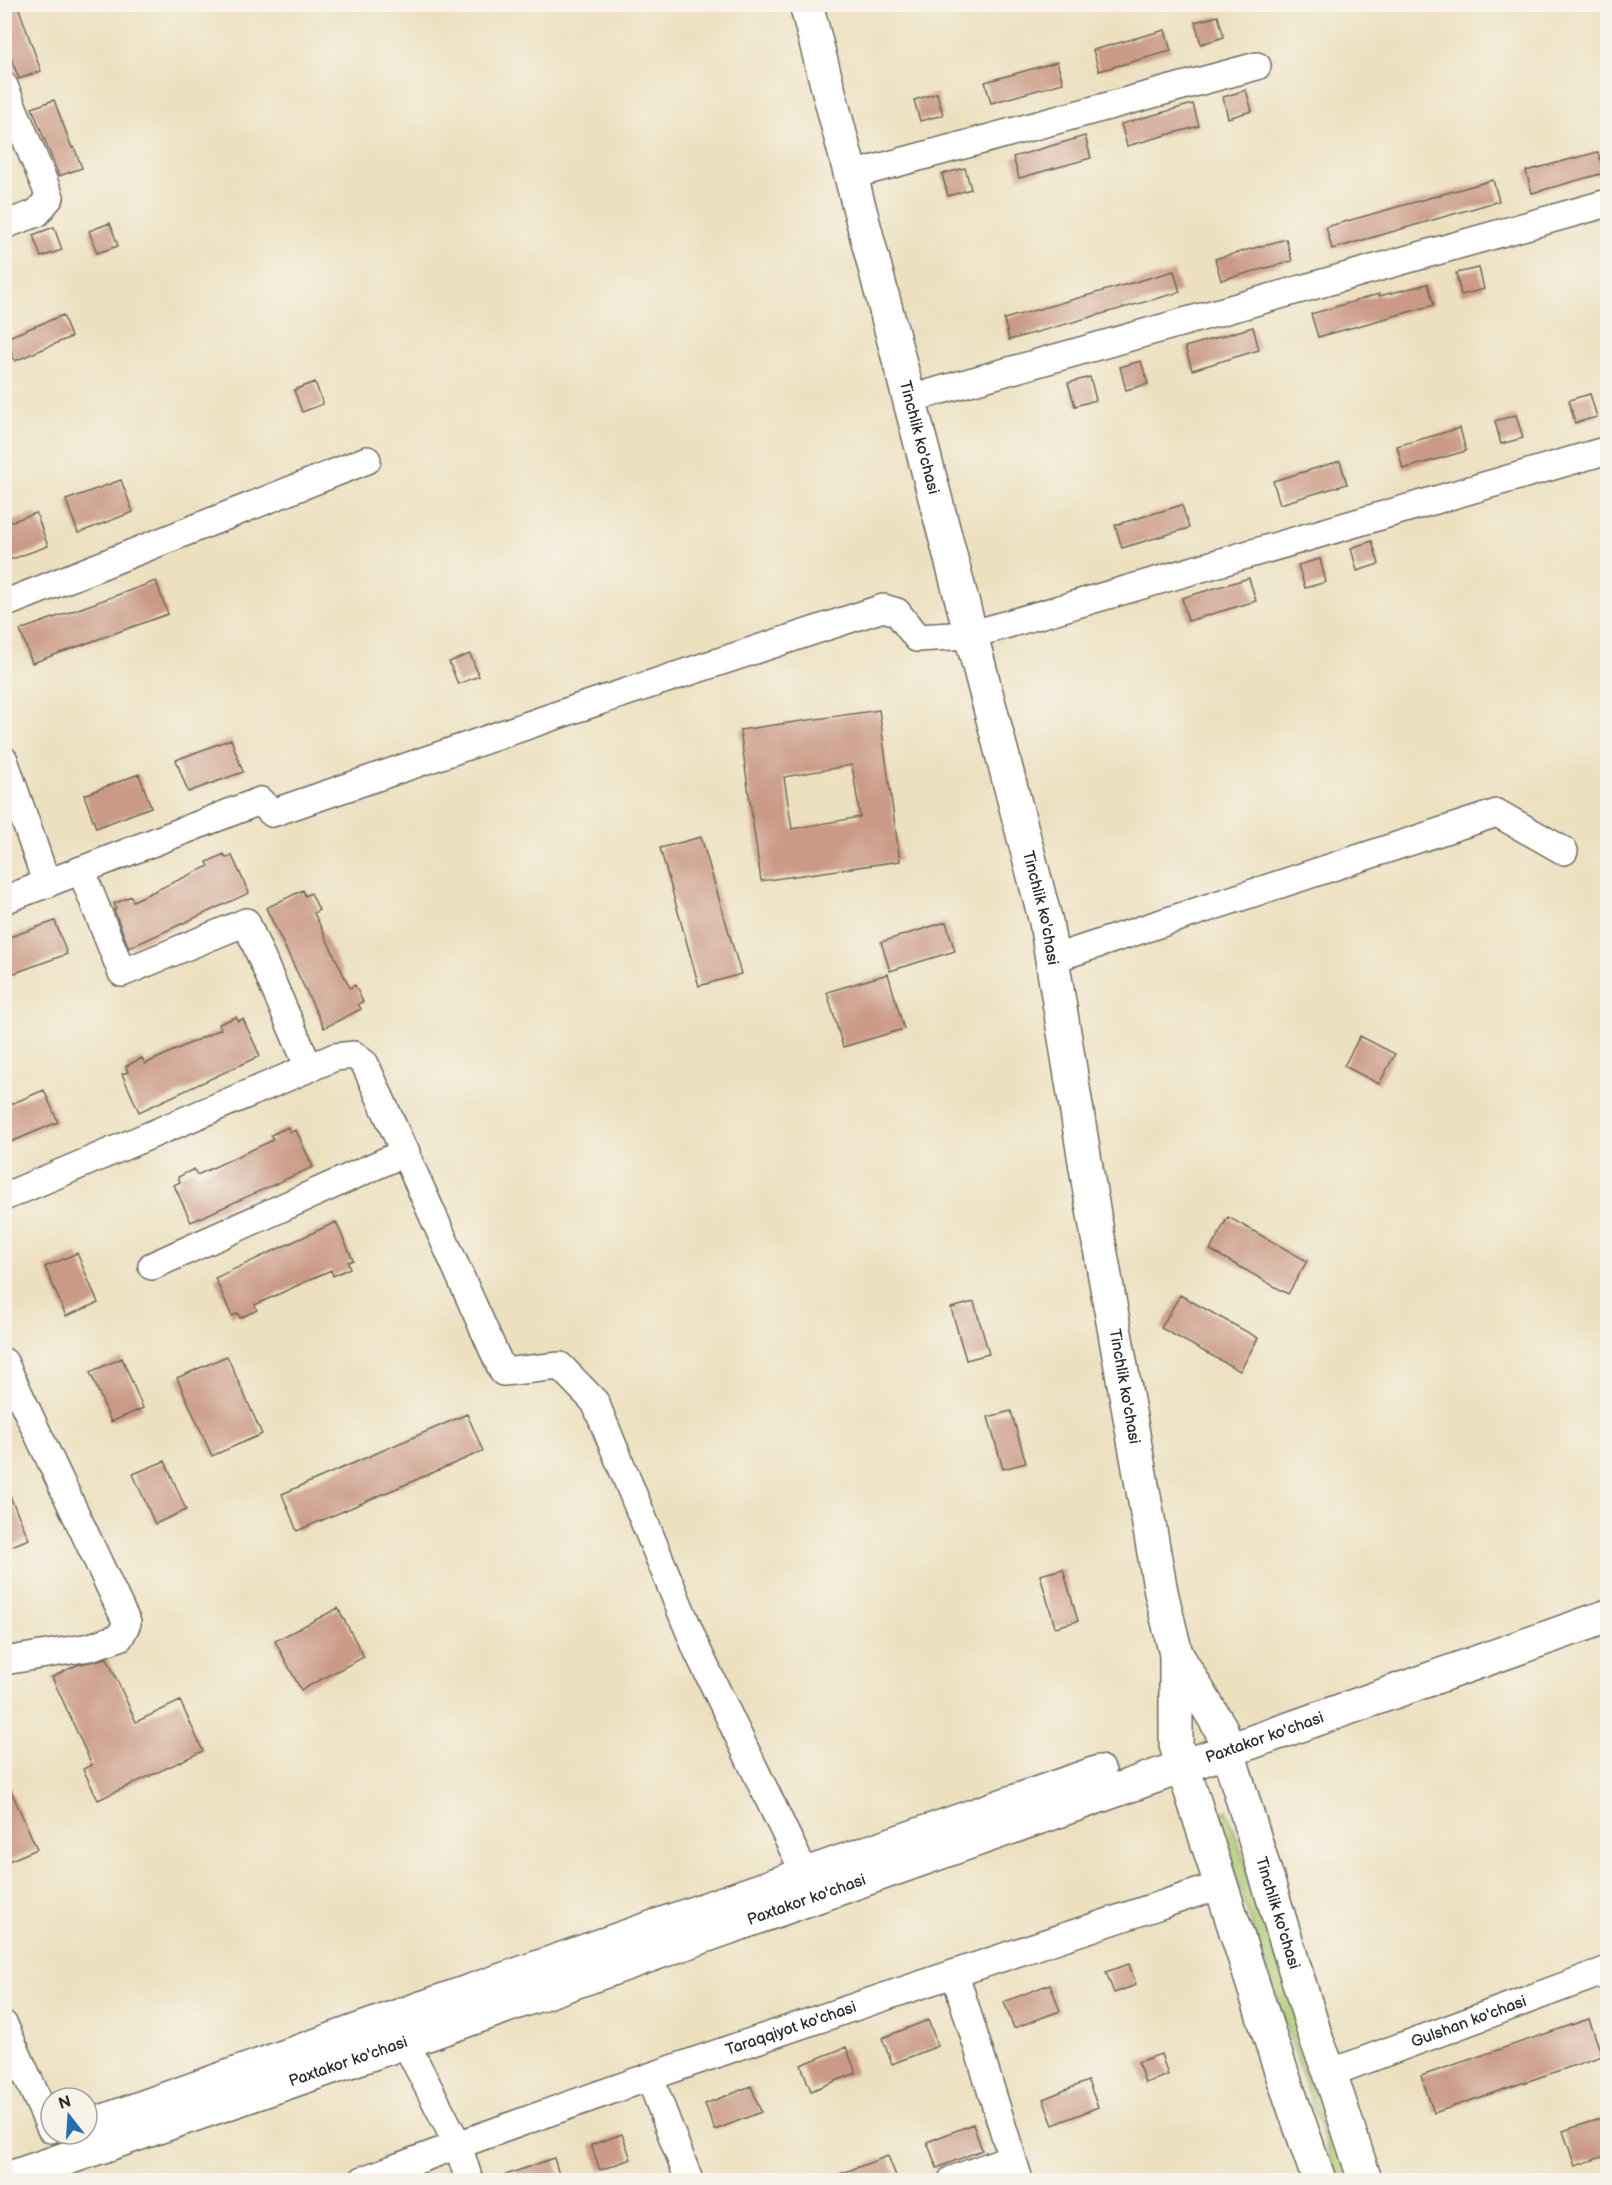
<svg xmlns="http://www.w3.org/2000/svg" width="1612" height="2185" font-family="'Balsamiq Sans',sans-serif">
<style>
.green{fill:#abcb72;stroke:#6b7b4e;stroke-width:1.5}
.building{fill:#ca9a86;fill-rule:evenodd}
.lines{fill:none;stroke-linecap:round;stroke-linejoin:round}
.minor-casing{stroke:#6f6a5f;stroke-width:30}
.major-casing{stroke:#6f6a5f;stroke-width:36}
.minor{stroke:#fff;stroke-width:27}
.major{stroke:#fff;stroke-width:33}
.labels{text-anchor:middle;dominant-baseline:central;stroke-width:4.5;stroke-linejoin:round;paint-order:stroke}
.street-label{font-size:16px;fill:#2b2b2b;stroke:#f7f3e8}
</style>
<rect width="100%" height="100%" fill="#f7f3e8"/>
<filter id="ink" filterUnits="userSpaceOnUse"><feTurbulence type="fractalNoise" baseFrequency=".0167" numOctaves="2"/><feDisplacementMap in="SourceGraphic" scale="12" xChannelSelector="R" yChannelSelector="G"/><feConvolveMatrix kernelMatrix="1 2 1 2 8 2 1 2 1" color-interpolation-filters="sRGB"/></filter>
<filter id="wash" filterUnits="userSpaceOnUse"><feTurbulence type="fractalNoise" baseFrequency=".008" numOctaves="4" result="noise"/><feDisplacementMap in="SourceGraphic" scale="24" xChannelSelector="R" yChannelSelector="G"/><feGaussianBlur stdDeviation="1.35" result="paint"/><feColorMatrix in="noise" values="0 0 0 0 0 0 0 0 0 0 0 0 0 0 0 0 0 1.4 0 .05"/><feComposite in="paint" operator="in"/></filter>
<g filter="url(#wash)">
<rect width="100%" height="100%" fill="#ece0bf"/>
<!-- green -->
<path class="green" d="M1227,1810L1353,2180H1338L1215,1815Z"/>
<g id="blocks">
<!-- building -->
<path class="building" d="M18,6L41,71L19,79L4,41V11Z
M1218,16L1224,37L1201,44L1195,22Z
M1165,30L1171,51L1099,71L1093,50Z
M1057,62L1063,83L991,103L985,82Z
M1246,90L1252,111L1228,118L1223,97Z
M937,93L943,115L920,121L914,100Z
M54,100L72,148L74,147L82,168L59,176L32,108Z
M1193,104L1199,126L1127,146L1121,124Z
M1085,136L1091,158L1019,178L1013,157Z
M1598,152L1604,173L1532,193L1526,171Z
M965,168L971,189L948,196L942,174Z
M1493,180L1499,201L1332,249L1326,227Z
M110,223L118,246L97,253L89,231Z
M54,227L62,250L41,257L33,235Z
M1286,239L1292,261L1221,280L1215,259Z
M1479,268L1484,289L1461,295L1456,273Z
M1174,271L1180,292L1009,340L1004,319Z
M1428,284L1434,305L1318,337L1311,314L1379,294V296Z
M63,315L71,337L15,361L6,338Z
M1253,327L1259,350L1192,370L1185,347Z
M1141,361L1148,384L1126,390L1120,367Z
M1090,377L1096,400L1075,406L1068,383Z
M315,382L323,404L302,412L294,390Z
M1590,394L1597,417L1575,423L1569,400Z
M1516,415L1523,438L1501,444L1495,421Z
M1460,428L1466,451L1403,469L1397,446Z
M1340,461L1347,484L1280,504L1273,481Z
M121,480L133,512L78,533L66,500Z
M1182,505L1189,528L1122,548L1115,525Z
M36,513L48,546L4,562V524Z
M1372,541L1379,564L1357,571L1351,548Z
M1320,559L1326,582L1305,588L1298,565Z
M1249,578L1256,601L1188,621L1182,598Z
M156,581L168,614L32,663L20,630Z
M470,654L479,676L458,684L449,662Z
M879,710L900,861L761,881L740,730ZM852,765L860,817L792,829L784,777Z
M231,739L243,772L188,792L176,760Z
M139,774L151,807L96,828L84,795Z
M701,837L741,974L699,986L660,848Z
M224,854L226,858L232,856L249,893L129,948L114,910L116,909L114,904L131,896L133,901L209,866L207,862Z
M303,890L305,896L311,893L319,910L314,913L350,988L355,985L363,1002L358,1004L361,1009L324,1028L266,908Z
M55,921L67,954L12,974L4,953V939Z
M946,922L955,951L890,971L881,942Z
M888,974L904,1029L843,1047L827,992Z
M236,1017L238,1021L243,1019L260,1056L139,1112L122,1074L128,1072L126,1066L142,1058L145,1064L221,1029L219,1024Z
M1360,1036L1395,1054L1379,1084L1344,1066Z
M44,1090L58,1122L4,1145V1107Z
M288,1127L290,1132L296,1130L313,1167L191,1222L174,1185L180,1182L178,1177L194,1169L197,1175L273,1140L271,1135Z
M1228,1217L1307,1261L1288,1294L1210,1250Z
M336,1222L353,1260L348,1262L350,1268L333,1276L331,1270L255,1305L257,1310L240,1318L238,1313L232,1316L215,1278Z
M77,1253L98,1303L66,1316L45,1267Z
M1180,1295L1258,1338L1240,1371L1161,1328Z
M974,1302L989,1354L966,1360L951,1308Z
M227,1356L262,1434L212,1456L177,1378Z
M122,1358L143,1408L111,1422L90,1372Z
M1011,1411L1026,1463L1003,1469L988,1417Z
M467,1414L483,1451L297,1531L282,1494Z
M165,1461L186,1510L155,1524L133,1474Z
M4,1483L29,1539L4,1549Z
M1063,1569L1078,1621L1055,1627L1040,1575Z
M338,1608L364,1657L301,1690L275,1641Z
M107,1658L136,1722L180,1701L203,1751L98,1800L83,1769L92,1765L52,1677L77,1665Z
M4,1775L37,1849L4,1863Z
M1129,1964L1136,1985L1114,1993L1106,1972Z
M1050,1984L1060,2011L1014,2028L1004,2002Z
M1589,2019L1602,2056L1434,2113L1421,2076Z
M928,2020L938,2046L892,2064L882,2038Z
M846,2047L856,2073L811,2091L801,2065Z
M1161,2054L1168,2075L1145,2083L1138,2062Z
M1088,2081L1098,2107L1053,2125L1043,2099Z
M751,2086L761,2112L715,2130L705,2104Z
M1608,2116V2155L1575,2166L1563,2131Z
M973,2124L982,2150L937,2168L927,2142Z
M622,2134L631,2159L600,2170L591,2145Z
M888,2156L898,2181H826V2179Z
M554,2158L561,2181H497V2178Z"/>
</g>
</g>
<g filter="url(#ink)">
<use href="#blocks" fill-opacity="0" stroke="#6f6a5f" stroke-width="1.5"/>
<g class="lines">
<defs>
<g id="minor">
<path d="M4,86L50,197L37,213L4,225"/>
<path d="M852,175L1257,66"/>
<path d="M909,399L1608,203"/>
<path d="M4,604L367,460"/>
<path d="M4,760L47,884"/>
<path d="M81,870L122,973L246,922L309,1068"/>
<path d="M4,900L260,801L272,813L578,708L883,608L897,612L917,638L970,635L1608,450"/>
<path d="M1052,959L1497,813L1564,851"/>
<path d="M4,1197L335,1057L354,1055L365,1064L503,1372L560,1366L595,1402L698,1652L805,1874"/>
<path d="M152,1266L406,1152"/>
<path d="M4,1362L127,1623L120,1637L90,1647L4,1661"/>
<path d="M955,1974L1019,2180"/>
<path d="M4,2025L51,2129"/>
<path d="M405,2042L458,2145L469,2180"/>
<path id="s1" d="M1330,2073L1608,1970"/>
<path d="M650,2078L689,2180"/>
<path id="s2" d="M363,2180C647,2074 934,1980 1221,1885"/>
<path d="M952,2180L1011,2158"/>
</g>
<g id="major">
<path id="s3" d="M806,4L1046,922L1090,1192L1161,1592L1176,1654V1745L1276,2056L1319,2180"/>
<path id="s4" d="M1176,1654L1221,1729L1317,2041L1330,2073L1365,2180"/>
<path d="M87,2127L390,2019L1099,1772"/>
<path id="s5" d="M4,2180L405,2042L1608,1616"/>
</g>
</defs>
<!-- minor casing -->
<use href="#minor" class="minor-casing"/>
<!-- major casing -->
<use href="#major" class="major-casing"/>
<!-- minor -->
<use href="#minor" class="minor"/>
<!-- major -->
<use href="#major" class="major"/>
</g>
</g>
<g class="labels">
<!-- street labels -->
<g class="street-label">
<text stroke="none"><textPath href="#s3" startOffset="448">Tinchlik ko'chasi</textPath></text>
<text stroke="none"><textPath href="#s3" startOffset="934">Tinchlik ko'chasi</textPath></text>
<text stroke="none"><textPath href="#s3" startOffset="1420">Tinchlik ko'chasi</textPath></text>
<text stroke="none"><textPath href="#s5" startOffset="1336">Paxtakor ko'chasi</textPath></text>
<text stroke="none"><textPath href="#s5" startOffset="850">Paxtakor ko'chasi</textPath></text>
<text stroke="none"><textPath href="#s4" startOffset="280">Tinchlik ko'chasi</textPath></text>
<text stroke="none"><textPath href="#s1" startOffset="148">Gulshan ko'chasi</textPath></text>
<text stroke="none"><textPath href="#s2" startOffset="454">Taraqqiyot ko'chasi</textPath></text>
<text stroke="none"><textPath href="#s5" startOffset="364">Paxtakor ko'chasi</textPath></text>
</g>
</g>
<!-- margin -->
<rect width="1612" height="2185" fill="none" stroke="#f7f3e8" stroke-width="24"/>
<!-- north arrow -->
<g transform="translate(69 2116) rotate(343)"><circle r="28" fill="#f7f3e8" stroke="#a5a39c" stroke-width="1.5"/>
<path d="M0-4.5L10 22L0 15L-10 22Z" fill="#1f6fb2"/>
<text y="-9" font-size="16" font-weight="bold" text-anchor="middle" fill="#2b2b2b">N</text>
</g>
</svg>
